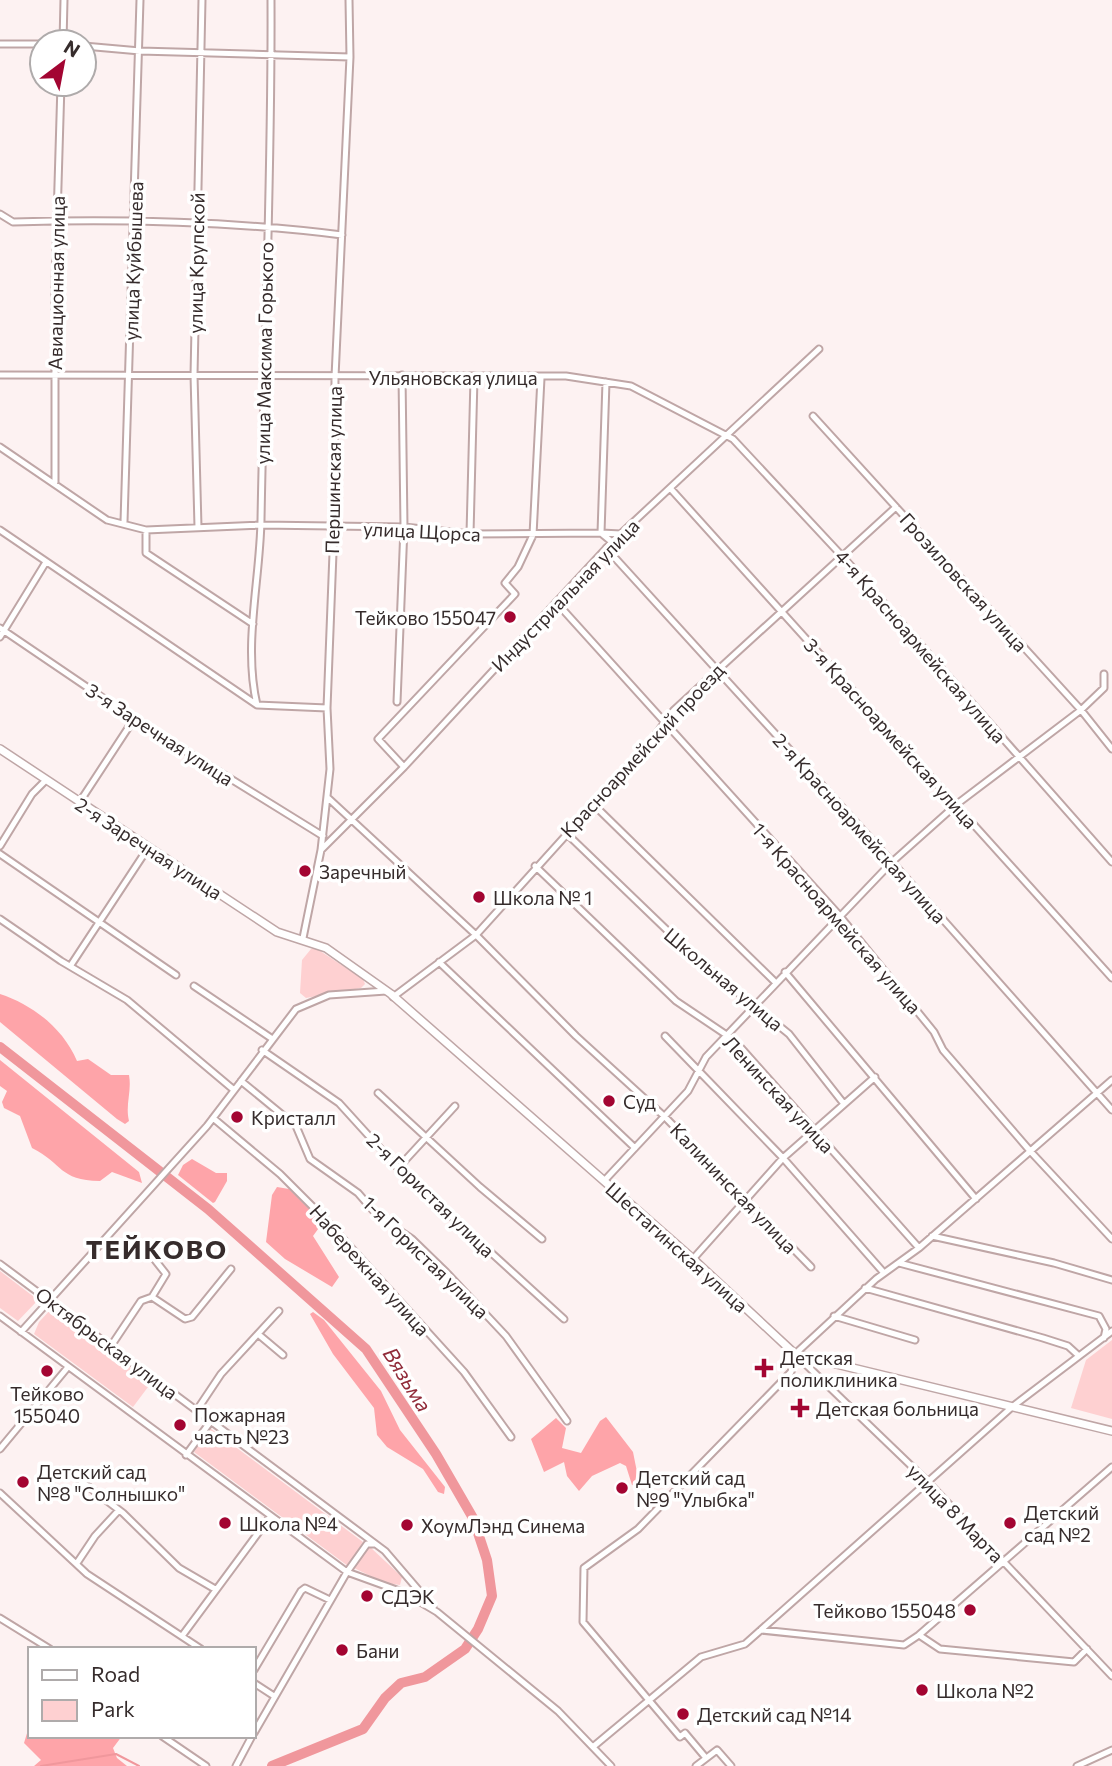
<svg xmlns="http://www.w3.org/2000/svg" width="1112" height="1766" font-family="Commissioner,sans-serif">
<style>
.green{fill:#fed0d1}
.forest{fill:#fea4a9}
.lines{fill:none;stroke-linecap:round;stroke-linejoin:round}
.stream{stroke:#f0979c;stroke-width:2}
.river{stroke:#f0979c;stroke-width:10}
.minor-casing{stroke:#bfa6a6;stroke-width:9}
.major-casing{stroke:#bfa6a6;stroke-width:10}
.minor{stroke:#fff;stroke-width:5}
.major{stroke:#fff;stroke-width:7}
.poi-dot{fill:#a30532;stroke:#fff;stroke-width:2.5}
.labels{text-anchor:middle;dominant-baseline:central;stroke-width:7;stroke-linejoin:round;paint-order:stroke}
.street-label{font-size:19px;fill:#362c2c;stroke:#fff}
.poi-label{font-size:19px;fill:#362c2c;stroke:#fff;text-anchor:start}
.water-label{font-size:21px;font-style:italic;fill:#912b39;stroke:#fff}
.district-label{font-size:26px;font-weight:bold;letter-spacing:2px;fill:#362c2c;stroke:#fff}
</style>
<rect width="100%" height="100%" fill="#fdf2f2"/>
<!-- green -->
<path class="green" d="M311,949H317L363,979L365,984L361,988L306,998L300,993L302,960Z
M0,1271L38,1300L18,1321L0,1308Z
M53,1307L151,1383L133,1407L34,1334L39,1322Z
M1112,1340V1419L1071,1408L1086,1360Z
M210,1428L363,1542L348,1566L194,1452Z
M369,1546L402,1577L400,1585L385,1583L354,1568L353,1564Z"/>
<!-- forest -->
<path class="forest" d="M0,994C33,1005 63,1028 77,1061L88,1059L111,1075H129C132,1092 125,1104 129,1121L125,1124L117,1119L0,1022Z
M0,1060L139,1172L142,1183L112,1172L100,1181C58,1180 64,1164 32,1148L20,1116L4,1108L2,1102L7,1091L0,1086Z
M192,1159L216,1173H227V1181L215,1202L213,1203L178,1175L183,1165Z
M277,1187L289,1189L320,1220L321,1225L313,1236L339,1277L332,1287L285,1259L266,1242L272,1195Z
M313,1312L324,1320L381,1391L400,1430L445,1487L444,1494L438,1492L423,1469L387,1447L377,1435L374,1408L333,1354L310,1314Z
M606,1417L633,1452L640,1487L632,1485L626,1466L620,1463L592,1476L579,1491L567,1476L564,1462L544,1472L531,1439L556,1418L566,1428L562,1448L581,1453L600,1421Z
M28,1730L30,1736H122L113,1748L117,1758L127,1766H34L41,1760L24,1743Z"/>
<g class="lines">
<!-- stream -->
<path class="stream" d="M41,1766L116,1754L139,1766"/>
<!-- river -->
<path class="river" d="M0,1047L208,1209L366,1349L436,1454L473,1518L487,1560L492,1596L478,1629L465,1649L425,1677L401,1683L385,1698L363,1729L272,1766"/>
<defs>
<path id="minor" d="M63,42L64,0
M0,44H42
M84,46L140,51L350,57
M0,214L13,222C123,219 233,221 342,235
M0,375L566,376L631,386L733,439L843,557L1112,862
M606,382L601,533L621,534
M813,416L1081,710L1112,749
M0,447L107,520L146,530L261,525L404,527L470,534L601,533L612,542
M55,482V286L61,84
M670,488L1112,978
M124,522L140,0
M198,527L194,375L202,0
M0,530L257,705L327,708
M146,530V553L253,624
M470,534L474,378
M606,548L892,862L1112,1110
M556,602L839,915L934,1032L943,1050L1031,1152L1112,1239
M0,628L134,719L323,836
M0,637L46,562
M397,702L404,527L402,375
M257,705C243,645 260,581 261,520C264,347 272,173 271,0
M404,767L378,739L515,594L505,583L518,567L533,535L541,378
M327,797L476,935L576,1036L665,1117L811,1267
M79,803L134,719
M592,803L775,982
M565,832L699,961L789,1034L844,1104
M0,846L32,794L46,780
M321,850L404,767L612,542L819,349
M0,854L176,975
M535,866L676,1001L734,1040L919,1248
M0,919L61,961L127,1000L234,1090
M303,938L321,850L330,769L327,708L334,527L335,377L350,57L349,0
M439,962L635,1148
M71,965L148,848
M785,972L976,1199
M194,986L271,1038
M393,997L476,935L651,741L674,710L896,507
M665,1036L783,1158L884,1273
M262,1050L339,1103L398,1168L564,1319
M241,1081L296,1126L310,1159L358,1193L378,1216L412,1239L446,1272L506,1336L567,1421
M378,1093L480,1187L542,1239
M213,1118L280,1174L325,1219L464,1372L511,1437
M398,1168L455,1106
M604,1181L688,1091L706,1057L892,862L957,804L1081,710L1104,688V674
M932,1236L1054,1263L1112,1280
M151,1255L166,1274L152,1297
M693,1259L783,1158L875,1077
M899,1263L1099,1316L1106,1329L1104,1338
M0,1264L385,1551L433,1607
M865,1288L1043,1338L1068,1346L1079,1356
M0,1316L347,1572L405,1593L437,1612L558,1711L611,1766
M834,1316L915,1340
M21,1332L207,1126L296,1009L329,995L386,991
M258,1334L283,1355
M111,1346L141,1301L152,1297L185,1319L192,1317L231,1269
M795,1354L927,1481L1112,1676
M795,1354L876,1279L919,1248L1112,1080
M197,1410L221,1374L279,1311
M0,1449L68,1367
M186,1455L211,1421
M73,1475L123,1513L179,1568L215,1589
M0,1493L87,1574L201,1649
M77,1563L95,1536L119,1510
M0,1618L50,1649
M761,1630L904,1645L919,1635L940,1649L1074,1662L1087,1649
M919,1635L1112,1467
M182,1636L270,1517
M254,1670L301,1591L305,1588L330,1600
M254,1683L274,1696
M254,1733L347,1572L367,1544H375
M162,1736L206,1766
M594,1746L701,1657L745,1644L1012,1407L1112,1331
M706,1758L685,1733L680,1737L583,1622L584,1568L638,1529L791,1372L795,1354
M236,1766L252,1736
M696,1766L717,1750L731,1766
M1077,1766L1112,1750"/>
<path id="major" d="M0,749L277,932L326,948L391,994L693,1259L795,1354L1112,1431"/>
</defs>
<!-- minor casing -->
<use href="#minor" class="minor-casing"/>
<!-- major casing -->
<use href="#major" class="major-casing"/>
<!-- minor -->
<use href="#minor" class="minor"/>
<!-- major -->
<use href="#major" class="major"/>
</g>
<!-- markers -->
<g class="poi-dot">
<circle cx="510" cy="617" r="7"/>
<circle cx="305" cy="871" r="7"/>
<circle cx="479" cy="897" r="7"/>
<circle cx="609" cy="1101" r="7"/>
<circle cx="237" cy="1117" r="7"/>
<path d="M760.5 1357.5h7v7h7v7h-7v7h-7v-7h-7v-7h7z"/>
<circle cx="47" cy="1371" r="7"/>
<path d="M796.5 1397.5h7v7h7v7h-7v7h-7v-7h-7v-7h7z"/>
<circle cx="180" cy="1425" r="7"/>
<circle cx="23" cy="1482" r="7"/>
<circle cx="622" cy="1488" r="7"/>
<circle cx="225" cy="1523" r="7"/>
<circle cx="1010" cy="1523" r="7"/>
<circle cx="407" cy="1525" r="7"/>
<circle cx="367" cy="1596" r="7"/>
<circle cx="970" cy="1610" r="7"/>
<circle cx="342" cy="1650" r="7"/>
<circle cx="922" cy="1690" r="7"/>
<circle cx="683" cy="1714" r="7"/>
</g>
<g class="labels">
<!-- street labels -->
<g class="street-label">
<text transform="translate(133 261) rotate(-88)">улица Куйбышева</text>
<text transform="translate(196 263) rotate(-89)">улица Крупской</text>
<text transform="translate(56 283) rotate(-89)">Авиационная улица</text>
<text transform="translate(264 353) rotate(-89)">улица Максима Горького</text>
<text x="453" y="377">Ульяновская улица</text>
<text transform="translate(333 470) rotate(-89)">Першинская улица</text>
<text transform="translate(422 531) rotate(3)">улица Щорса</text>
<text transform="translate(964 582) rotate(48)">Грозиловская улица</text>
<text transform="translate(565 595) rotate(-46)">Индустриальная улица</text>
<text transform="translate(921 646) rotate(49)">4-я Красноармейская улица</text>
<text transform="translate(891 733) rotate(48)">3-я Красноармейская улица</text>
<text transform="translate(160 734) rotate(33)">3-я Заречная улица</text>
<text transform="translate(642 750) rotate(-47)">Красноармейский проезд</text>
<text transform="translate(860 828) rotate(48)">2-я Красноармейская улица</text>
<text transform="translate(149 848) rotate(33)">2-я Заречная улица</text>
<text transform="translate(837 918) rotate(49)">1-я Красноармейская улица</text>
<text transform="translate(724 979) rotate(40)">Школьная улица</text>
<text transform="translate(779 1094) rotate(47)">Ленинская улица</text>
<text transform="translate(734 1188) rotate(46)">Калининская улица</text>
<text transform="translate(431 1195) rotate(44)">2-я Гористая улица</text>
<text transform="translate(677 1247) rotate(42)">Шестагинская улица</text>
<text transform="translate(426 1257) rotate(44)">1-я Гористая улица</text>
<text transform="translate(370 1270) rotate(48)">Набережная улица</text>
<text transform="translate(107 1343) rotate(37)">Октябрьская улица</text>
<text transform="translate(956 1513) rotate(46)">улица 8 Марта</text>
</g>
<!-- poi labels -->
<g class="poi-label">
<text x="496" y="617" text-anchor="end">Тейково 155047</text>
<text x="319" y="871">Заречный</text>
<text x="493" y="897">Школа № 1</text>
<text x="623" y="1101">Суд</text>
<text x="251" y="1117">Кристалл</text>
<text x="780" y="1357">Детская<tspan x="780" dy="22">поликлиника</tspan></text>
<text x="47" y="1393" text-anchor="middle">Тейково<tspan x="47" dy="22">155040</tspan></text>
<text x="816" y="1408">Детская больница</text>
<text x="194" y="1414">Пожарная<tspan x="194" dy="22">часть №23</tspan></text>
<text x="37" y="1471">Детский сад<tspan x="37" dy="22">№8 "Солнышко"</tspan></text>
<text x="636" y="1477">Детский сад<tspan x="636" dy="22">№9 "Улыбка"</tspan></text>
<text x="1024" y="1512">Детский<tspan x="1024" dy="22">сад №2</tspan></text>
<text x="239" y="1523">Школа №4</text>
<text x="421" y="1525">ХоумЛэнд Синема</text>
<text x="381" y="1596">СДЭК</text>
<text x="956" y="1610" text-anchor="end">Тейково 155048</text>
<text x="356" y="1650">Бани</text>
<text x="936" y="1690">Школа №2</text>
<text x="697" y="1714">Детский сад №14</text>
</g>
<!-- water labels -->
<g class="water-label">
<text transform="translate(408 1379) rotate(58)">Вязьма</text>
</g>
<!-- district labels -->
<g class="district-label">
<text x="157" y="1248">ТЕЙКОВО</text>
</g>
</g>
<!-- legend -->
<rect x="28" y="1647" width="228" height="91" fill="#ffffff" stroke="#afabab" stroke-width="2"/>
<rect x="42" y="1670" width="35" height="10" fill="#ffffff" stroke="#afabab" stroke-width="2"/>
<text x="91" y="1682" font-size="21" fill="#362c2c">Road</text>
<rect x="42" y="1700" width="35" height="21" fill="#fed0d1" stroke="#afabab" stroke-width="2"/>
<text x="91" y="1717" font-size="21" fill="#362c2c">Park</text>
<!-- north arrow -->
<g transform="translate(63 63) rotate(32)"><circle r="33" fill="#ffffff" stroke="#afabab" stroke-width="2"/>
<path d="M0-5L12 26L0 18L-12 26Z" fill="#a30532"/>
<text y="-10" font-size="19" font-weight="bold" text-anchor="middle" fill="#362c2c">N</text>
</g>
</svg>
